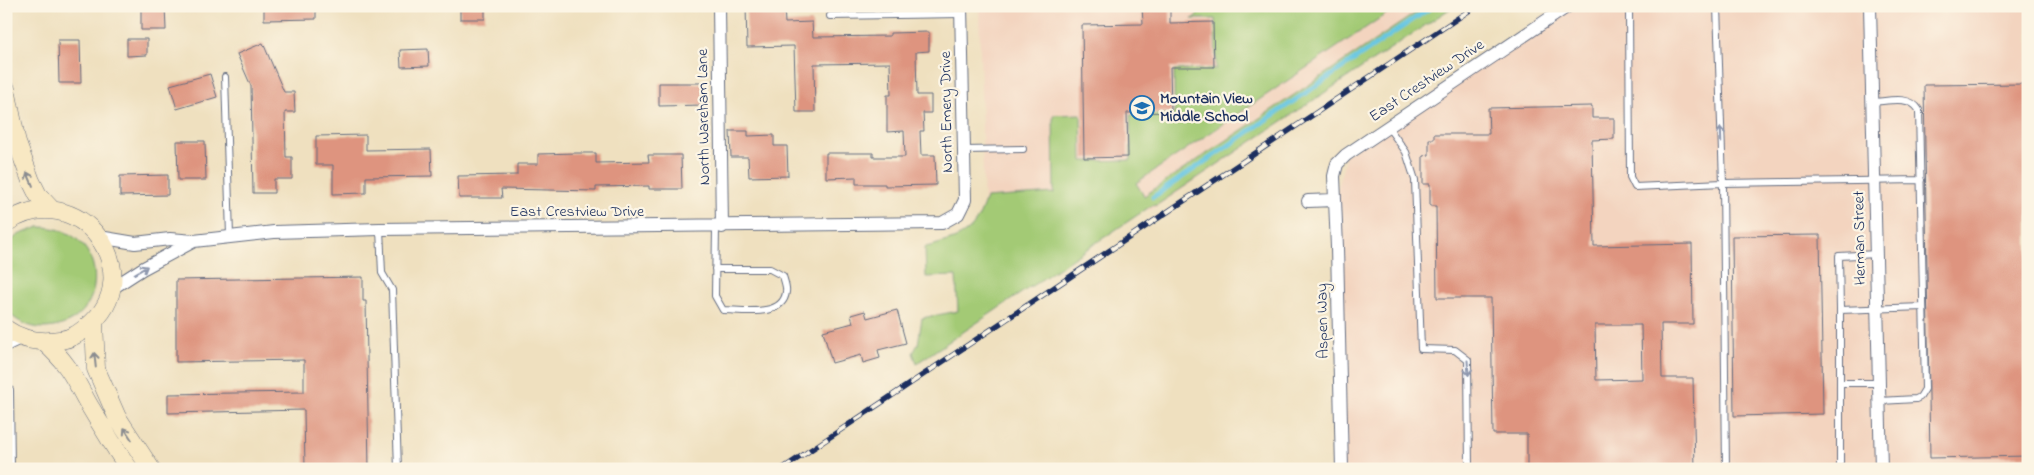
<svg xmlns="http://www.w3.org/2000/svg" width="2034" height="475" font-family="'Indie Flower',sans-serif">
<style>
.built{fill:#f3d4bf}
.green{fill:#a3ca75;stroke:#5f7c6a}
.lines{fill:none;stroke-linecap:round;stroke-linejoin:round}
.stream{stroke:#64c5e2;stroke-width:5}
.building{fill:#de947f;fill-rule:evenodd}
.service-casing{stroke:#656d80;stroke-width:8}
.minor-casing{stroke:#656d80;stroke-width:14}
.secondary-casing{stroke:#656d80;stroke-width:19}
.service{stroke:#fff;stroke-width:6}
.minor{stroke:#fff;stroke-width:12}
.secondary{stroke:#f8e8c3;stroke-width:18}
.rail-casing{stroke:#1b2f5e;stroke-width:5.5}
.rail{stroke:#fcf5e5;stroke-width:4;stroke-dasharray:11;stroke-linecap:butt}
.oneway{stroke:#8d97ae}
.oneway2{stroke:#8a8c90}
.labels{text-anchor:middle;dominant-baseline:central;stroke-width:4.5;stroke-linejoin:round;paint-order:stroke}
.street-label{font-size:16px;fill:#1b2f5e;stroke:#fcf5e5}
.poi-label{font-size:16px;font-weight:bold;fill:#1b2f5e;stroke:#fcf5e5;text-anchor:start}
</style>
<rect width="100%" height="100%" fill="#fcf5e5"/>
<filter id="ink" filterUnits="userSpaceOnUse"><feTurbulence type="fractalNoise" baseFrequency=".02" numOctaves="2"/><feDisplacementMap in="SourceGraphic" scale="10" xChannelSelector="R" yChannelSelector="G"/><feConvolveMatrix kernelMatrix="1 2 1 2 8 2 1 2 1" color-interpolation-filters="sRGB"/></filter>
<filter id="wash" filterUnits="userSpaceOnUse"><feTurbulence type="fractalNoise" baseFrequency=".0096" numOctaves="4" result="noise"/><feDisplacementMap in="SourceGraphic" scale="20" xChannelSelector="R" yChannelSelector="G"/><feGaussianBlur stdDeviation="1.12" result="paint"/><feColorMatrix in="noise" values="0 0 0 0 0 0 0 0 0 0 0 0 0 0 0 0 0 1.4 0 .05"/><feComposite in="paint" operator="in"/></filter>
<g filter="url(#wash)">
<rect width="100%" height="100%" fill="#efe0bf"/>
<!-- built -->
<path class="built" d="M979,6H1454L1152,210L984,212Z
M1558,6H2028V469H1340L1335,200L1346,155Z"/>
<!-- green -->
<path class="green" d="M1209,6H1398L1136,183L1144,196L1426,6H1454L1157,205L1151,206L917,363L913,353L918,344L922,318L958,311L956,276L926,277L925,247C932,246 938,244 944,242C970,235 978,223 986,198L1054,193L1053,115L1081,114L1082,161L1131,160L1130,115L1174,114V70L1216,69L1215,19H1192Z
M39,227C112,226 113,327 43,328C30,328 15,321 6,310V245L18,235Z"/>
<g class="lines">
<!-- stream -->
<path class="stream" d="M1153,197L1433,6"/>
</g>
<g id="blocks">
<!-- building -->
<path class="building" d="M141,6H165L166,30H141Z
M264,6H316V19L264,20Z
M460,6H485V19H460Z
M746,6H784L785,23L812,22L813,37L890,36V33L929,32V51L916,52L917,95H931V113H923L924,131H920L921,155H935L936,185L885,186V184H856V177L826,178V153H873V157H905L904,131L887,132V95H891L890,63L814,64L815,112H796L794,46L747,47Z
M1142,6H1170V23L1213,22L1214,67H1170L1171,112L1127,113L1128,157L1084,158L1082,25L1143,24Z
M127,39H147V55L127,56Z
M58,40H80L81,83H59Z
M263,43L284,92H294L295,112H285L286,157H292V179H274V193H253L251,86L237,54Z
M428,49L429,66L401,67L400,50Z
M210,74L217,97L177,109L170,85Z
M659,83H704V105L659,106Z
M2028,84V456L1930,458L1924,85Z
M1592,106V118H1614V139L1592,140L1594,246L1692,244L1693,324H1661L1662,378H1693L1695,469H1527V434H1493L1491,298H1437L1436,206H1430V184H1423V156L1429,155V139H1434V134H1489L1488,108ZM1595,325H1641L1642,379L1596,380Z
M730,131H748V136L774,135V146H787L788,176L749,177L748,157H731Z
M366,135V150L431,149L432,176L366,177V193L333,194V165H316V136Z
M177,141H205L206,180H178Z
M577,153H596V163L649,162L648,155H681L682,189H649V186L596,187V191L501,189L502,198H459L458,176L517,175V164H538V154Z
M168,175V195L120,196V176Z
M1820,235L1823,414L1734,416L1732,236Z
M363,277V301H366L369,469H305L304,410L168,413V394L304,392V360L176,362V280Z
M897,310L906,343L878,350L880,358L863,363L861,355L832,363L823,331L853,323L851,315L865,311L867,318Z"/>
</g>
</g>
<g filter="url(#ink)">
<use href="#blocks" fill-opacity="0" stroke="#656d80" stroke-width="1"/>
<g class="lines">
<defs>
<path id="service" d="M1629,6L1630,177L1635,187L1723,183L1717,6
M830,16L962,14
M225,77L230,236
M1874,102C1889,101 1910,95 1919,110L1925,389L1920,397L1916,399L1880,401
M1388,127L1406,152L1415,180L1421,349L1455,350L1468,360L1469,469
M964,150L1023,149
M380,229L382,273L392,290L398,469
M715,269H770L783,276C784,280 787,287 786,292C783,318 742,310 723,310L715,296L716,227
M1840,310L1839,256L1877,254
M6,348L21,341
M1840,383H1879
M10,390L11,469
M1726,469L1723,183L1921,180
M1840,469V310L1923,307"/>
<path id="minor" d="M719,6L722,227
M1870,6L1881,469
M1308,201L1335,200
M99,237L135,243L170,239L194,241L274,232L380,229L942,223L958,214L965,200L961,6
M111,289L142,269L194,241
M1342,469L1337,247L1334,176L1337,164L1346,155L1568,6"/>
<path id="secondary" d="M6,89L17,143L31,181L38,195L52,210
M6,223C78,174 153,275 87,327C79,333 71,339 60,340C41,343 23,341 6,329
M94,321L96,369L117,417L151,469
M44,342C69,364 74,378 89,405C102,427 115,448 129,469"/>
</defs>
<!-- service casing -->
<use href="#service" class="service-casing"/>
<!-- minor casing -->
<use href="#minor" class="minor-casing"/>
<!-- secondary casing -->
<use href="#secondary" class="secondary-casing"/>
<!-- service -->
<use href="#service" class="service"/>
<!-- minor -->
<use href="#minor" class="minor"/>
<!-- secondary -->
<use href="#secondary" class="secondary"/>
<defs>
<path id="rail" d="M782,469L1476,6"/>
</defs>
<!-- rail casing -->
<use href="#rail" class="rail-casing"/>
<!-- rail -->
<use href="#rail" class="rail"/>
</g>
<!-- one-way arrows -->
<defs><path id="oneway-shaft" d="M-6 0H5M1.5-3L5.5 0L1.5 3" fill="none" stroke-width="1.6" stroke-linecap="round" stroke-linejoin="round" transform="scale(1.25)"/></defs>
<g class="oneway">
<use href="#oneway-shaft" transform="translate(1721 135) rotate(-92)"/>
<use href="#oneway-shaft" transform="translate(141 270) rotate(-31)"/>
<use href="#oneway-shaft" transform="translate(1468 368) rotate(86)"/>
</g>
<g class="oneway2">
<use href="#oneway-shaft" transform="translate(30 179) rotate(-113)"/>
<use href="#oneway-shaft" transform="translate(95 360) rotate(-96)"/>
<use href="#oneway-shaft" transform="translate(128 434) rotate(-123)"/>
</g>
</g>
<!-- icons -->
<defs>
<symbol id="school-ring" viewBox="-11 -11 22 22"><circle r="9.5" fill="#fcf5e5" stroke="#1f6fb2" stroke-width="1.5"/><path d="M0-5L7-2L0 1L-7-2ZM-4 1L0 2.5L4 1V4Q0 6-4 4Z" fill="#1f6fb2"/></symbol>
</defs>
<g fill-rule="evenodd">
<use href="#school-ring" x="1128" y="94" width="28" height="28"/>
</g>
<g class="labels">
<!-- street labels -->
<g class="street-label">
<text transform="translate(1427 81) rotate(-34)">East Crestview Drive</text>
<text transform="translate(947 112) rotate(-91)">North Emery Drive</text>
<text transform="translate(704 117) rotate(-91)">North Wareham Lane</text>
<text x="577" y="212">East Crestview Drive</text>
<text transform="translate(1860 238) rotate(-91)">Herman Street</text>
<text transform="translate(1323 321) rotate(-91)">Aspen Way</text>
</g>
<!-- poi labels -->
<g class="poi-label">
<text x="1160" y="99">Mountain View<tspan x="1160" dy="18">Middle School</tspan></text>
</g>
</g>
<!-- margin -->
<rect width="2034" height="475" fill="none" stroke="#fcf5e5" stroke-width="25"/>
</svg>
